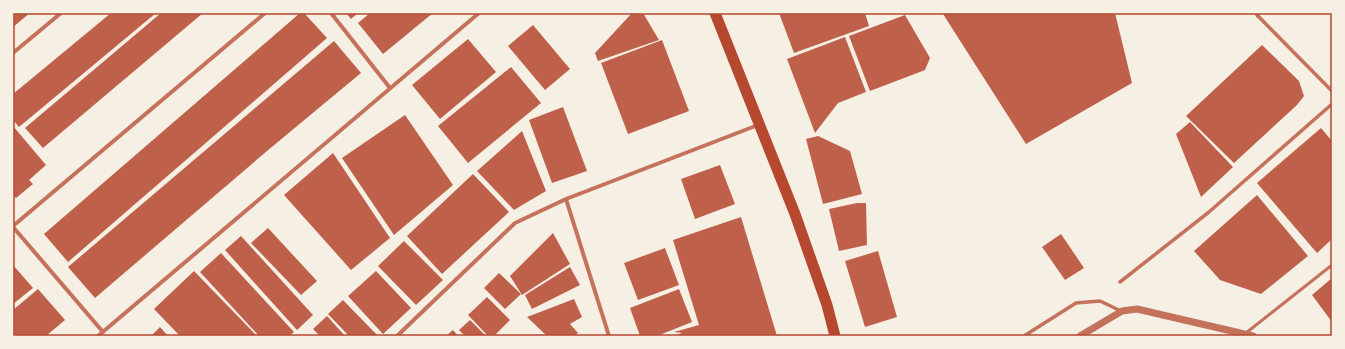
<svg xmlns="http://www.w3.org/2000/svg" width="1345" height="349" font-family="Manrope,sans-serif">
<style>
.building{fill:#bf614a}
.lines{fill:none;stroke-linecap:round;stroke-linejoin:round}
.service{stroke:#c5725c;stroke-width:3}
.pedestrian{stroke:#c5725c;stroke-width:3.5}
.minor{stroke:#c5725c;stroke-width:4}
.tertiary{stroke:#c5725c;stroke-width:7}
.trunk{stroke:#b5482f;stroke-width:11}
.neatline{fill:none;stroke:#b5482f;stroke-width:1.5}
</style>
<rect width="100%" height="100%" fill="#f6efe4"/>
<!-- building -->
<path class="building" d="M13,13H30L13,27Z
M111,13H156L19,127L13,120V94Z
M161,13H203L43,148L25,128Z
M300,13H304L327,38L68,262L44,234Z
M346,13H358L351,19Z
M370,13H433L383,54L358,23Z
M632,13H643L659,40L598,61L595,53Z
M779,13H865L869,26L794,53Z
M944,13H1115L1132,83L1026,144L943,14Z
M905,15L930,58L925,70L870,91L849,36Z
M533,25L570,69L545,90L508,46Z
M845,37L866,92L838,103L815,133L787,59Z
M468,39L496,72L440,119L412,85Z
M662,40L689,111L628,134L601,63Z
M334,41L361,73L267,151L95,298L68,267Z
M1262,45L1299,81L1304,96L1297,105L1234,163L1186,116Z
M511,67L541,103L468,163L438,126Z
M563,107L587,171L552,183L529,120Z
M405,115L453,185L394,235L342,158Z
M1190,122L1233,167L1201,197L1176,134Z
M13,126L46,165L29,180L33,184L16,198L13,195Z
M1321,128L1332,141V239L1317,253L1257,183Z
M522,131L546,191L514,210L477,171Z
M818,136L850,151L862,194L823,204L806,139Z
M333,153L390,238L351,270L284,195Z
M720,165L735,204L695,219L681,179Z
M473,174L509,212L442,274L407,236Z
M1257,195L1308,256L1261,294L1220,280L1194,251Z
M857,203H866L867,245L839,251L829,209Z
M741,217L777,336H674L682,333L674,332L699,325L673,240Z
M268,228L317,281L301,295L251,243Z
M553,233L570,264L522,295L510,276Z
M1061,234L1084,268L1065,280L1042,247Z
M241,236L313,315L297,330L225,250Z
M404,241L443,280L416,305L378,266Z
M665,248L679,285L638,300L624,263Z
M878,251L897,317L865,327L845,261Z
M221,253L294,332L289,336H259L200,272Z
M13,265L33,288L13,304Z
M570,267L580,285L532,309L525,295Z
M194,271L257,336H180L154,309Z
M376,271L411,308L383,334L348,296Z
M499,273L521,294L505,309L484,288Z
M1332,278V322L1312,295Z
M38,289L65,320L46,336H13V310Z
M679,289L692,322L657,336H640L630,308Z
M487,297L510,320L494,336H488L468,315Z
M574,299L582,317L570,324L578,333L574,336H547L527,317Z
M343,300L378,336H349L328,314Z
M327,316L345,336H320L313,329Z
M470,320L486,336H465L459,330Z
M160,327L168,336H151Z
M453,330L458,336H446Z"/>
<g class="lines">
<!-- service -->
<path class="service" d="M1246,333L1332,265"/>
<!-- pedestrian -->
<path class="pedestrian" d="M1258,16L1332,91
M1120,282L1209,212L1332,104
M1024,336L1076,303L1100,301L1121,311"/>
<!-- minor -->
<path class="minor" d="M331,13L390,88
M1256,13L1258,16
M13,53L61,13
M566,199L609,336
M13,226L265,13
M13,227L103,332
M98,336L479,13
M397,336L515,223L566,199L758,125"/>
<!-- tertiary -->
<path class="tertiary" d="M1080,336L1122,311L1137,309L1253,336"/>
<!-- trunk -->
<path class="trunk" d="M715,13L795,214L827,305L835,336"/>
</g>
<!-- border -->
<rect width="1345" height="349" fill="none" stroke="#f6efe4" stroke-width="28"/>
<rect x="14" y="14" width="1317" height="321" class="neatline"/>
</svg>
